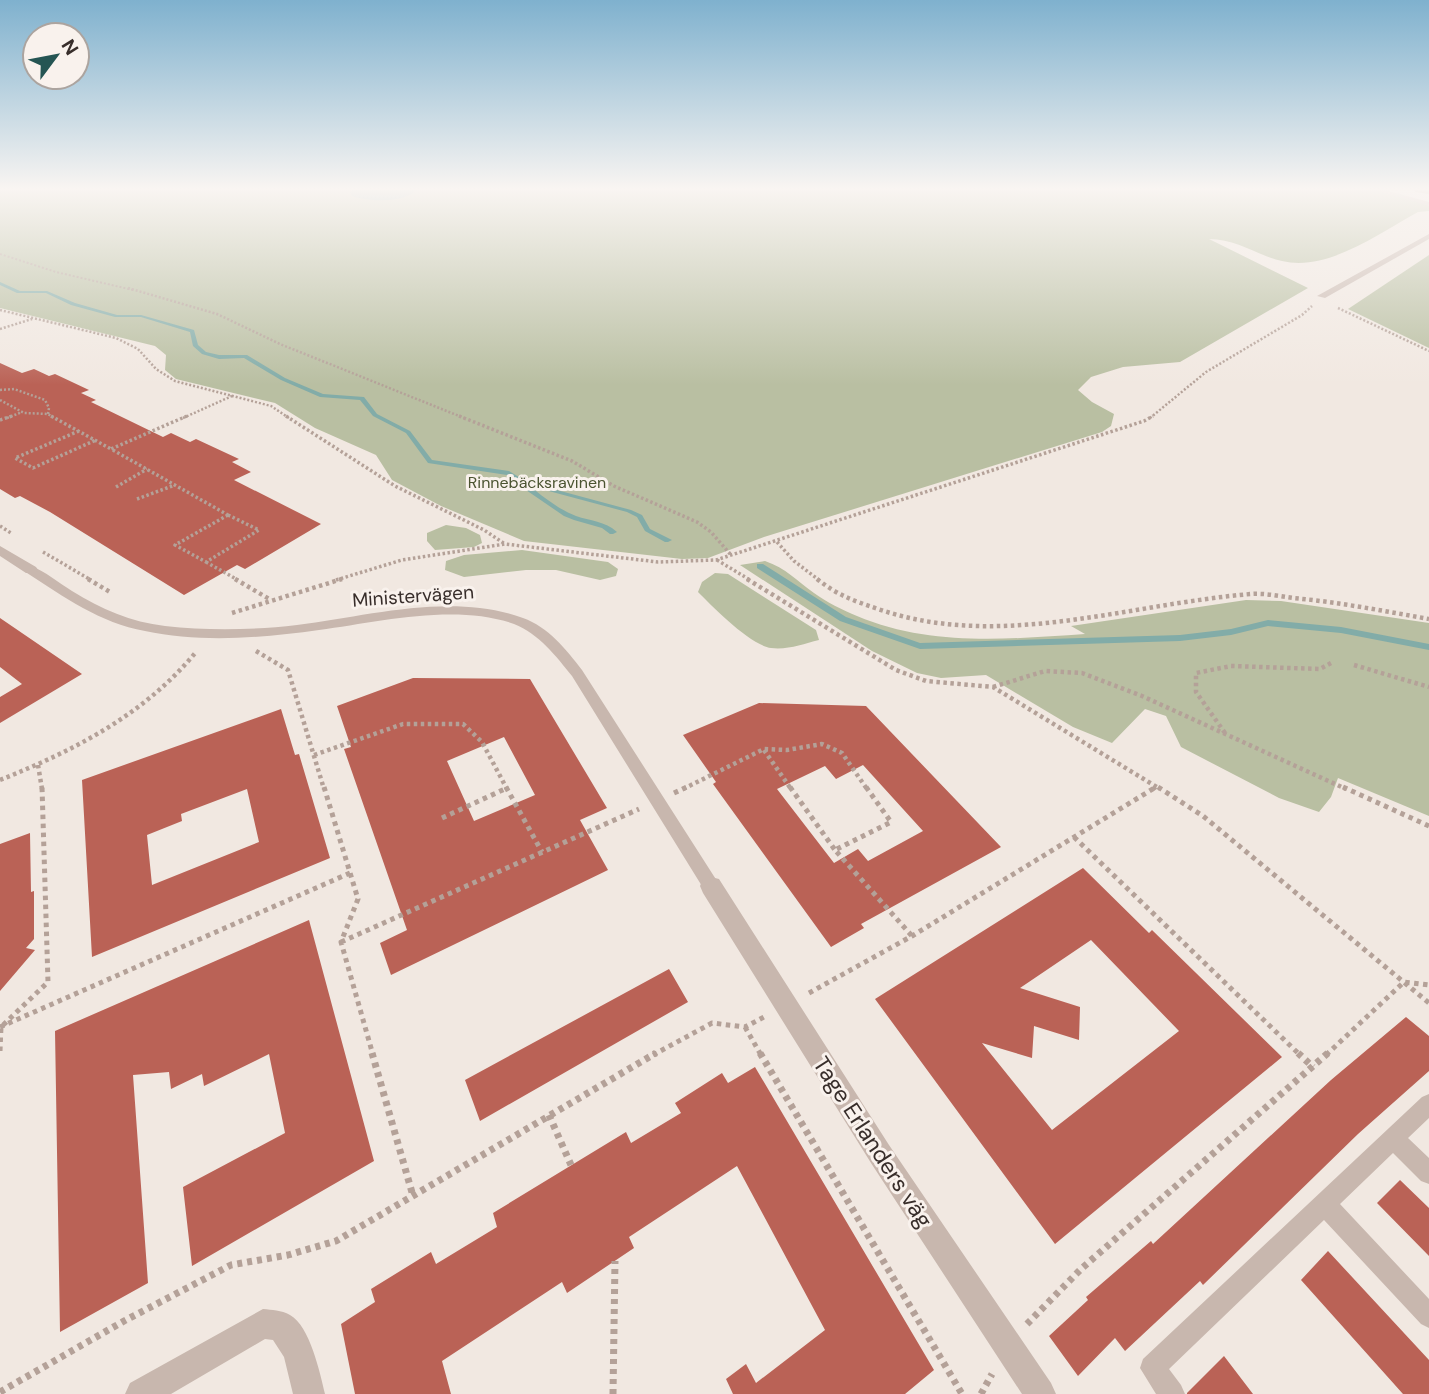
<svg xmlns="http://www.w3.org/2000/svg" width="1429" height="1394" font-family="'DM Sans',sans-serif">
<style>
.green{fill:#b9bfa2}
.water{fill:#82aca8}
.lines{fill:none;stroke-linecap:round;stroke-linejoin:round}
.stream{fill:#82aca8;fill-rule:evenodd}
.building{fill:#ba6256;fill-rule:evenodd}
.path-far5{stroke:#b4a198;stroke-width:2;stroke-dasharray:2 2;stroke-linecap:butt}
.path-far4{stroke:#b4a198;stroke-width:2.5;stroke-dasharray:2 2;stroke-linecap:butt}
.path-far3{stroke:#b4a198;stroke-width:3.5;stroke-dasharray:2.5 2.5;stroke-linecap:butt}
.path-far2{stroke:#b4a198;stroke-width:4.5;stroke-dasharray:3.5 3.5;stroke-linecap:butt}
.path-far1{stroke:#b4a198;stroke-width:5;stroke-dasharray:4.5 4.5;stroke-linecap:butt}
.path{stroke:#b4a198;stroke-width:7;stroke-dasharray:5 5;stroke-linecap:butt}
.service{fill:#c8b7ae;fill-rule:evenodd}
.minor{fill:#c8b7ae;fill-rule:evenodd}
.secondary{fill:#9c867f;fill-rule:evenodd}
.labels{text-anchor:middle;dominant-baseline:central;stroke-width:6;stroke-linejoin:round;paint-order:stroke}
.far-park-label{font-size:16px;fill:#4b5431;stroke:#f9f2ed}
.street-label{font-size:19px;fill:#382e2b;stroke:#f9f2ed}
.near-street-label{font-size:23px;fill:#382e2b;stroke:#f9f2ed}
</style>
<rect width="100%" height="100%" fill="#f1e8e1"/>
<!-- green -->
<path class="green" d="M0,190H1377L1424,203L1429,206V211L1418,212C1379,233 1328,272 1282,261C1256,255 1237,239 1209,239L1308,288L1180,362L1123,367L1091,377L1078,390L1092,402L1114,414L1111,426L1102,432L764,537L708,558L682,559L524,541L441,506L392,480L376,455L315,428L275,403L176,379L165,370L166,355L155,346L0,308Z
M1429,255V348L1348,309Z
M446,525L466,528L480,535L482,543L474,547L435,550L427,541V533Z
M522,550L608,562L618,569L616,576L600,580L556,570H526L464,577L445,570L446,561L464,555Z
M765,561C786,568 797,581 814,593C826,602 843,610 857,616C930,647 1009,639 1085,634L1071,626L1246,600L1281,601L1429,623V816L1338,778L1331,797L1319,812L1279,798L1181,747L1166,716L1145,709L1112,743L1073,727L986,675L941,678L917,673L872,651L740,565Z
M715,573L728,574L816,630L819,640C803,644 788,650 771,648C750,645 713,607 698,592L702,582Z"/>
<!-- water -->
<path class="water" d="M352,190H417C403,203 370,202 352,196L350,192Z"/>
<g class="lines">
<!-- stream -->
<path class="stream" d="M0,282L20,291H47L75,303L117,315H141L194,330L198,345L206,352L219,355H247L285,378L323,394L364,397L377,414L410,431L432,460L509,471L527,482L631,510L642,515L650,529L672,540L668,542H665L645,531L637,517L627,512L530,486C543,497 560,510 576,516C590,521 605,521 617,532L613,534H610L602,528L574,520L564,516L526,490L522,484L507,475L428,463L406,433L373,416L360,400L320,397L281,380L244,358L219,359L202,354L193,346L190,332L141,317H115L71,305L46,293H17L0,285Z
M757,564H763L846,617L920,643L1180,635L1231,629L1268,620L1341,627L1429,644V650L1341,633L1268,626L1231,635L1180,641L920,649L840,621L757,568Z"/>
</g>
<!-- building -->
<path class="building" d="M0,363L22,373L34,369L49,376L55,374L89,390L81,393L96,400L91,402L163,437L171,433L190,442L196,439L239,459L232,462L251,472L234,480L321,524L245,569L237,565L184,595L50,512L20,496L15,498L0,489Z
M0,618L82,674L0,723V697L22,684L0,667Z
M413,678L530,679L607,808L580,820L608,870L391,975L380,943L407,930L344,749L351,747L337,706ZM504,737L535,795L474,821L447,761Z
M759,703L866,706L1001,847L861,924L864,928L831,947L713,784L716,782L683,735ZM863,765L923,831L868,861L858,849L834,863L777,789L825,766L836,779Z
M281,709L295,755L299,754L330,858L92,957L82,780ZM247,789L259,842L152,885L147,835L182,821L181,814Z
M30,833L31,892L34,891V939L26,948L35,950L0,991V844Z
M1083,868L1149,933L1152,930L1282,1057L1055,1244L875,999ZM1091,940L1179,1031L1052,1130L982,1043L1032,1058L1034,1026L1079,1040L1080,1007L1020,988Z
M309,920L374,1161L192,1266L183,1187L285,1133L269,1054L204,1086L202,1074L171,1089L169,1072L133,1075L148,1283L60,1332L55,1031Z
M669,969L688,1002L480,1121L465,1080Z
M1406,1017L1429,1036V1071L1358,1134L1203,1285L1200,1281L1125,1351L1115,1338L1078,1376L1049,1336L1088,1300L1086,1297L1151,1241L1153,1244L1331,1080Z
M755,1067L934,1370L905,1394H733L726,1379L746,1364L756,1383L825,1330L737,1166L629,1237L634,1248L567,1293L562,1282L442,1361L451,1394H355L341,1324L375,1302L371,1289L431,1252L436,1264L497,1227L493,1213L626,1132L631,1143L681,1113L675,1103L722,1073L728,1083Z
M1400,1180L1429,1208V1256L1377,1203Z
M1328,1251L1429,1360V1394H1403L1301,1280Z
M1224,1356L1253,1394H1187V1393Z"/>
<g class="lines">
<!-- path-far5 -->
<path class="path-far5" d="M0,254L56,272L133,290"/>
<!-- path-far4 -->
<path class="path-far4" d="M128,288L217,314L280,344L464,418
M1338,308L1429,351
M0,310L116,338L138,349L156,369L175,381L271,406L289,418
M0,329L32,319
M0,390L14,389L45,400L49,408L48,414
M0,400L24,413L48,414L54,418
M7,418L22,412
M183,418L232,396
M1150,418L1206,372L1302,315L1312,306"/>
<!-- path-far3 -->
<path class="path-far3" d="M51,416L111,449
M187,416L111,449L228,515
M286,416L395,486L484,530L505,544
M459,416L572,461L614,486L697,522L711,532L731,555
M0,420L12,416
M79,431L15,458L33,468L96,440
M116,487L147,469
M137,499L175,485
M228,515L259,530L206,562L175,545Z
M0,526L11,533
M777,542L794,561L819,580
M43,552L91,580
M717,560L750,580
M206,562L238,580
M336,580L402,560L505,544L658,562L716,560L1144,421L1153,416"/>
<!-- path-far2 -->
<path class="path-far2" d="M88,579L110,592
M235,579L271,600
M747,579L896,670L926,681L993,687L1160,789
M817,579C839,596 852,600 878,609C1000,651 1127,604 1251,594C1264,593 1279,596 1293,598C1338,602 1384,611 1429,619
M232,613L342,579
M256,651L288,670L324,789
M1354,665L1429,687
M993,687L1045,671L1082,673L1142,696L1346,789
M1225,733L1196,692V673L1231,666L1320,669L1331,663
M764,750L791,789
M314,755L403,724H463L482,742L507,789
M38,765L42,789
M0,780C75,750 144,715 196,652
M683,789L764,749L787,750L822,744L842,753L867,789
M1153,789L1157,786"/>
<!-- path-far1 -->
<path class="path-far1" d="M324,787L358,899L341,942L373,1055
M506,787L542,852
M790,787L835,850
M866,787L891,822L835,850L912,936
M1158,787L1203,816L1429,1003
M1343,787L1429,826
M674,793L687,787
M442,818L507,788
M1074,837L1300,1055
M341,942L639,809
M809,993L912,936L1156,787
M0,1027L350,873
M745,1027L761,1055
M0,1051L1,1027L48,982L42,787
M653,1055L712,1023L745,1027L764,1017
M1326,1055L1404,982L1429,985"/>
<!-- path -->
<path class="path" d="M372,1053L413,1196
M760,1053L962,1394
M1298,1053L1313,1067
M549,1115L571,1165
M1027,1324L1081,1269L1328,1053
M0,1392L124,1321L231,1265L288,1255L336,1241L656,1053
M613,1394L615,1261
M981,1394L992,1374"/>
<!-- service -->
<path class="service" d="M1377,190H1385L1429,202V206Z
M31,566C45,571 59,583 72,591C101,609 131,622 165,626C209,631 254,630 297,625C370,616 451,592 523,618C548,627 566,649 582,670L717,881L720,886L717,891L711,894L705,891L572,676C556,656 539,634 514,624C456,603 378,622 319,630C262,638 201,643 145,631C100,623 64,597 27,573V567Z
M1429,1094V1118L1408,1138L1429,1158V1184L1421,1181L1393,1153L1340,1204L1429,1299V1328L1421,1324L1324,1220L1169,1369L1181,1385L1185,1394H1156L1140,1368L1143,1359L1422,1097Z"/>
<!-- minor -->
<path class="minor" d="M1429,234V239L1325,298L1317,296Z
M0,546L36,567L38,570L36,573H26L0,556Z
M711,877L719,879L889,1145L1051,1383L1056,1394H1022L871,1163L703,893L700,886L703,879Z
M263,1309C272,1310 281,1310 290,1315C310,1326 320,1373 325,1394H293L284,1357L273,1340L265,1339L171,1394H125L130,1383Z"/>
<!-- secondary -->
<path class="secondary" d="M1414,190H1429V194L1415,192Z"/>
</g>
<!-- sky -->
<linearGradient id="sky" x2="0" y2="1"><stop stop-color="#7fb1ce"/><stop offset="0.49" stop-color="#f9f5f2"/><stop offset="1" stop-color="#f9f5f2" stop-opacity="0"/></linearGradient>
<rect width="1429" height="385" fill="url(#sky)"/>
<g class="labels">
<!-- far-park labels -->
<g class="far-park-label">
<text x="537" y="482">Rinnebäcksravinen</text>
</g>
<!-- street labels -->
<g class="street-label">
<text transform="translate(413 596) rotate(-4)">Ministervägen</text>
</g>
<!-- near-street labels -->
<g class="near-street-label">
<text transform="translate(873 1142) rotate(57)">Tage Erlanders väg</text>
</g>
</g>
<!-- north arrow -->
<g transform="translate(56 56) rotate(58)"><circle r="33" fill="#f9f2ed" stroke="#aca49f" stroke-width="2"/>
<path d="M0-5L12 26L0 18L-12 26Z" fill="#255553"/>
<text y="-10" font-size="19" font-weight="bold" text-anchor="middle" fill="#382e2b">N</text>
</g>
</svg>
